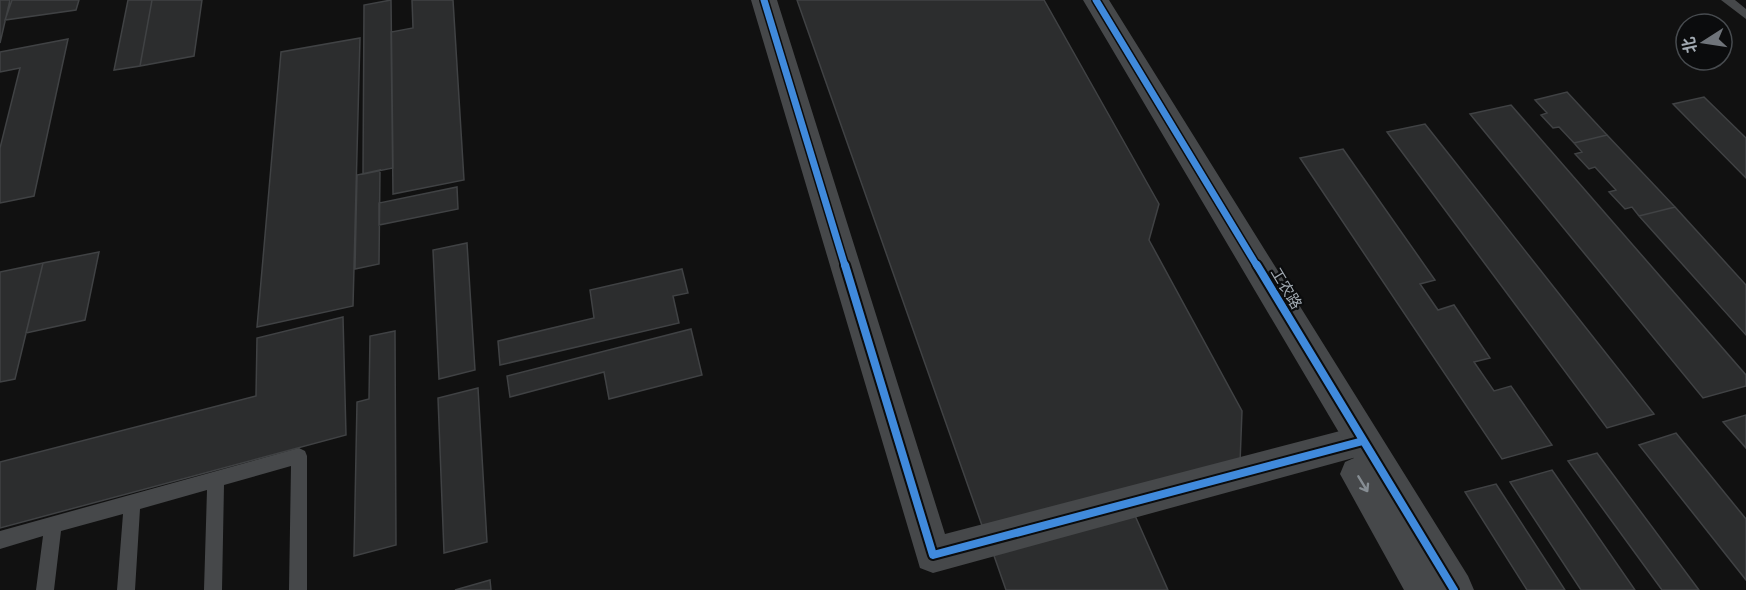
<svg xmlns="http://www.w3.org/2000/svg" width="1746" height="590" font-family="Barlow,'Noto Sans SC',sans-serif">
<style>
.building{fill:#2c2d2e;stroke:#404244;stroke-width:1.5}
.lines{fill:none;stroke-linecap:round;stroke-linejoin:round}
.service{fill:#46484a;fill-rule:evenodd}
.minor{fill:#46484a;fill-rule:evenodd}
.tertiary{fill:#46484a;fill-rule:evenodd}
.cycleway-far1-casing{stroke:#0b0c0d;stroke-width:10}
.cycleway-casing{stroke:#0b0c0d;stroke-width:12}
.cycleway-far1{stroke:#408adc;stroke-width:7}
.cycleway{stroke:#408adc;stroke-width:8}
.oneway{stroke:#868d93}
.labels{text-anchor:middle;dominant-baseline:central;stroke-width:4.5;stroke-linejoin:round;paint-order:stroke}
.street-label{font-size:15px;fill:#a2aab2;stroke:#0b0c0d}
</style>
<rect width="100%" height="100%" fill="#111"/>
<!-- building -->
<path class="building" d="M0,0H10L0,43Z
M12,0H79L76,10L5,20Z
M128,0H152L140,66L114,70Z
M152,0H202L194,56L140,66Z
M391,0L393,168L363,174L364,5Z
M412,0H453L464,180L393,194L391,32L413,28Z
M797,0H1044L1159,204L1149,240L1242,411L1240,463L985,534Z
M360,38L353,306L257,327L281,52Z
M68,39L34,196L0,203V148L20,68L0,72V52Z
M1567,92L1607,135L1574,143L1559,127L1553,128L1541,115L1547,113L1535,100Z
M1704,97L1746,138V178L1673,104Z
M1511,105L1746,375V386L1703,398L1470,114Z
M1425,124L1654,414L1607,428L1387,132Z
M1607,135L1675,207L1639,216L1632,207L1625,209L1609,192L1616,190L1595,167L1589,169L1575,154L1582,152L1574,143Z
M1343,149L1435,280L1420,284L1438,310L1454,305L1490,358L1474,362L1494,391L1511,386L1552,445L1502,459L1300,158Z
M380,170L379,264L355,269L357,175Z
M457,187L458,209L379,225V203Z
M1675,207L1746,285V335L1639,216Z
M467,243L475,370L439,379L433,250Z
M99,252L85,320L26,333L43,263Z
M43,263L15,379L0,382V272Z
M682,269L688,293L673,296L679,323L500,365L498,341L594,318L590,290Z
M343,317L346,435L0,528V462L256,396L257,338Z
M691,329L702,375L609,399L604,372L510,397L507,376Z
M395,331L396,545L354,556L357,402L369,399L370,336Z
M478,388L487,542L444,553L438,398Z
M1746,415V448L1723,422Z
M1676,433L1746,519V580L1639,445Z
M1597,453L1699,590H1662L1568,461Z
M1552,470L1635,590H1581L1510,482Z
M1496,484L1565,590H1527L1465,492Z
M1133,511L1168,590H1006L992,550Z
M490,580L491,590H455Z"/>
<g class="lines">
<!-- service -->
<path class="service" d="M1721,0H1735L1746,9V19Z
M299,448L305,451L307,456V590H289L291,466L224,485L222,590H204L207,490L140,509L135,590H117L123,514L61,531L54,590H36L43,536L0,549V531Z"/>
<!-- minor -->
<path class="minor" d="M751,0H777L945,534L1363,425L1375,430L1380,441L1375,452L933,573L920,568Z"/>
<!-- tertiary -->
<path class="tertiary" d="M1083,0H1109L1468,576L1474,590H1404L1340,474L1345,462L1354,458Z"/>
<defs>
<path id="cycleway-far1" d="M764,0L845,266
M1096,0L1257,266"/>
<path id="cycleway" d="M845,265L933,555L1363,441
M1257,265L1454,590"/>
</defs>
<!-- cycleway-far1 casing -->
<use href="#cycleway-far1" class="cycleway-far1-casing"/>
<!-- cycleway casing -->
<use href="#cycleway" class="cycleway-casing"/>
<!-- cycleway-far1 -->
<use href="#cycleway-far1" class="cycleway-far1"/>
<!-- cycleway -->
<use href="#cycleway" class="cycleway"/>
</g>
<!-- one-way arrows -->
<defs><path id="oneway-shaft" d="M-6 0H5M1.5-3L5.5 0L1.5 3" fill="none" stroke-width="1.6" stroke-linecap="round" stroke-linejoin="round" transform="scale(1.5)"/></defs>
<use class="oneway" href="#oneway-shaft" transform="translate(1363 484) rotate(59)"/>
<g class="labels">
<!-- street labels -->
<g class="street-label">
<text transform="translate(1287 288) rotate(59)">工农路</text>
</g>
</g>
<!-- north arrow -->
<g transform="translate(1704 42) rotate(258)"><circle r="28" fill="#0b0c0d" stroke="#474b4f" stroke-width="1.5"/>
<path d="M0-4.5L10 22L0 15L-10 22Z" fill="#6f747a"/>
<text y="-9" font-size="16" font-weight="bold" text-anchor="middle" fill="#a2aab2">北</text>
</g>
</svg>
